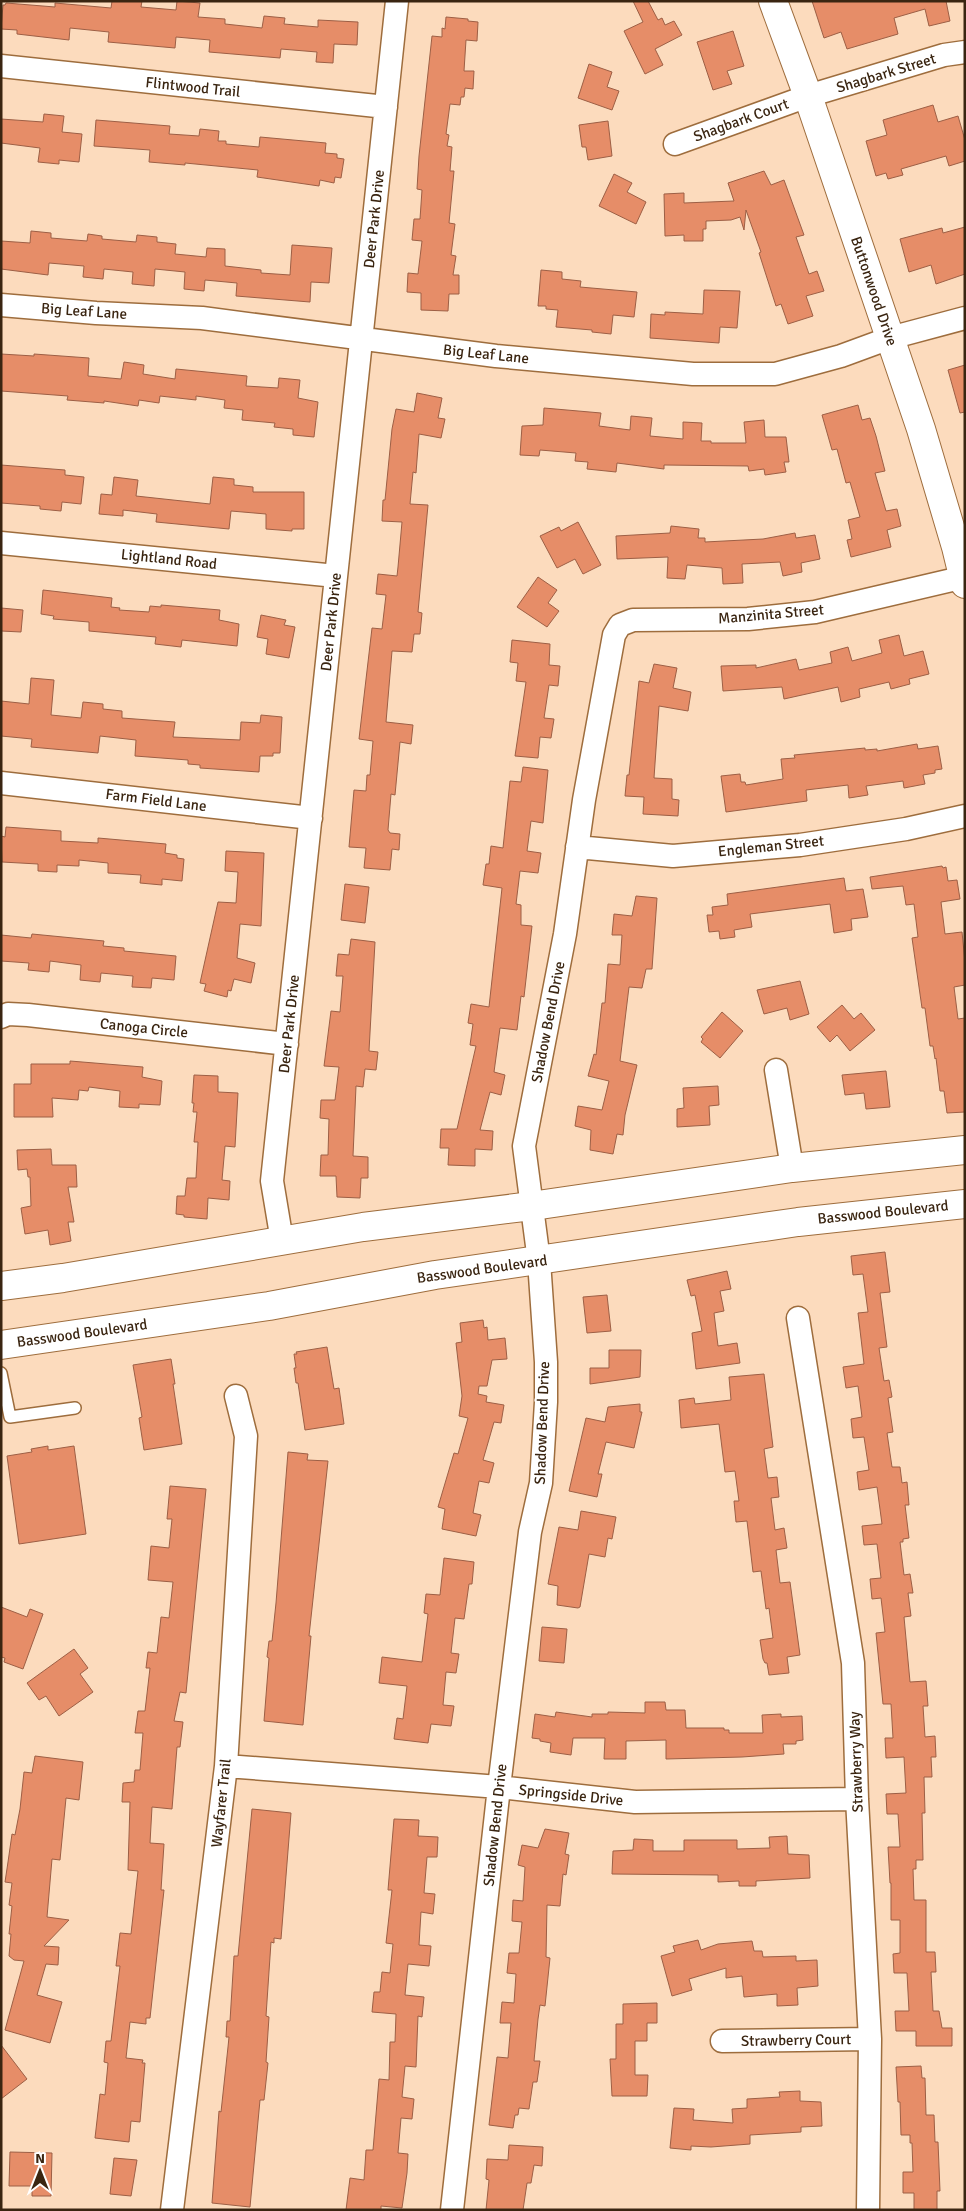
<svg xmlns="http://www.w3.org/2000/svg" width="966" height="2211" font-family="Signika,sans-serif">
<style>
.building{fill:#e68d68;stroke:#9d5f45}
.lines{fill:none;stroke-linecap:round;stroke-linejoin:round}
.lane-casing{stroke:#9e6d3d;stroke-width:14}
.street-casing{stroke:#9e6d3d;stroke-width:25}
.secondary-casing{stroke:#9e6d3d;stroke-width:30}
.lane{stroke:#fff;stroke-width:11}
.street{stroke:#fff;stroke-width:22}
.secondary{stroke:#fff;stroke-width:28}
.labels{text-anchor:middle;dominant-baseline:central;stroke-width:4.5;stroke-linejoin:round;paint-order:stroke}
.street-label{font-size:15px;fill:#3a2511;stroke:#fff}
</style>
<rect width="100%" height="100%" fill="#fcdbbd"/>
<!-- building -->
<path class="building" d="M112,1H142L141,7L176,10L177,1L200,3L198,17L225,19V24L262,28L264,16L285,18L284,24L318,27V20L358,22L357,45L334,44L333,63L316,62L317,52L281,49L280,58L209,52L210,40L176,37L175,48L108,42L109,32L70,28L69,40L17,34V30L1,29L3,5H5L6,3L55,7V3L111,8Z
M633,1H648L658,20L662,18L665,25L674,21L682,35L655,49L663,65L645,74L624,31L643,22Z
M812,1H946L950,21L929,26L925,9L894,18L898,34L847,49L841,32L824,38Z
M446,17L468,19V21L478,22L477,41L466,40L464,71H474L473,89L465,88L464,97H461L460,105L450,104L446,134L449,135L447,146L452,147L450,171H454L449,223L455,224L451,255L456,256L453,275H459V294H449L448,311L421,310V293L407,292L408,273L418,274L422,241L412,240L414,219H420L422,190L417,189L419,156L432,36L442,37V28L445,29Z
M733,31L744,66L727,71L732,84L713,90L697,42Z
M589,64L612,72L607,87L619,91L612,110L578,98Z
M933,105L938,122L958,116L965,140V161L949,166L946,156L901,169L903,175L888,179L886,173L876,176L866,141L887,135L883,120Z
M44,114L64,116L62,132L82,134L79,162L59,160V164L38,162L40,148L1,143V119L43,122Z
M96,120L170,126L169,134L199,136L200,129L219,131L218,141H226V144L259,147L260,137L326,143L325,153L337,154V158L344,159L341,178L335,177L334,183L320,180L319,186L257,177L258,170L185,163V165L149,162L150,150L94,146Z
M608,121L612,156L588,160L586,147H582L579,125Z
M764,171L771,185L784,180L804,235L796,237L809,274L817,271L824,291L806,296L813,316L788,324L781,304L776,306L759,253L761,252L746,210L744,230L740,217L731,220L706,221V229H703V241H684V235L665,236L664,194L684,193V203L734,201L728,183Z
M614,174L632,183L627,192L646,202L636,224L599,206Z
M965,227V274L936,284L931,265L909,272L900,239L942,228L943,233Z
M31,231L51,233V238L87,241L88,234L102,236V239L136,242L137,235L157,237V242L176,244L175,254L206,257L207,248L225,249V266L261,270V273L290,275L292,245L332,248L329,283L311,282L310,302L236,296L237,283L205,280L204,291L184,289L185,272L155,269L154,286L132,284L133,272L104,269L103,279L83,277L84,266L49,263L48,275L1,269V241L30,243Z
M541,270L562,272V279L581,281L580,287L637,292L634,317L613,315L611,334L592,332V330L556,327L558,310L546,309V306H538Z
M704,290L740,291L737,328L720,327L719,343L650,338L651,314L665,315V312L703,314Z
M1,354L34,356V354L89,358L88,376L121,379L124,362L144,365L143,374L175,379L176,369L247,376L246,386L278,388L279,378L300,380L298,398L318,402L314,437L293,435V429L274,427L275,423L242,420L243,410L224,408L225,400L196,396V400L160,396L159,403L139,400L138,406L104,401V403L67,400L68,396L1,391Z
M965,365V412L960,413L948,370Z
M417,393L442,398L438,418L445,419L441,438L419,434L416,473L413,472L410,504L428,505L418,612L422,613L420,634H414L412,652L392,651L386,722L413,725L411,744L400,742L395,795L391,794L388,830L390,833L400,834L399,850L392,849L390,870L364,868L366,848L349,847L354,790L366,791L367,775H370L373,741L359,739L372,628L382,629L386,595L376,594L378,574L397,576L398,567L402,522L382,521L383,500H385L392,429L396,409L414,412Z
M858,405L862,420L870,418L876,436L885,471L875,473L886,511L897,509L901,526L887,530L891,547L851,557L847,540L852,539L848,520L860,517L850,482L846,483L837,449L832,450L822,415Z
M544,408L601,413L599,426L630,430L631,416L652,418L650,436L683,439V422L702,423L701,441H711V443H746L744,422L764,420L765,437H786L789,462H784L786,472L765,475L764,469L749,471L748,466L664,465V469L617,463L616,472L587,469L588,462L575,461L576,453L540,450L539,456L520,455L522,426L543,425Z
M1,465L65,470V475L84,477L81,504L62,502L61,511L40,509V506L1,503Z
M114,477L138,480L136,496L210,504L213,477L234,479V485L253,487V492H304V529H292V531L266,529V514L231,511L229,529L156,522L157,514L123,510V516L99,514L101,494L112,495Z
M578,522L601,565L583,574L575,559L557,568L540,536L559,527L561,531Z
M671,526L699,529L698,538H705V542L763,539L795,533L796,538L815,535L820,559L801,563L802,572L783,576L780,562L742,564L743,583L723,584L722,568L687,565L685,579L667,578L668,557L617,559L616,536L670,533Z
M538,577L557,590L548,603L559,611L547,627L517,607Z
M43,590L112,598L111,607L120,608L119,610L149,612L150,606L161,607V605L220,610L219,620L239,624L237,646L182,640L181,647L155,644L156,637L89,631V622L53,619L54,616L41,614Z
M1,608L23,610L21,632L1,631Z
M261,615L286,620L284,625L295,627L289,658L266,654L268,639L257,637Z
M899,635L904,656L923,651L929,674L909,679L910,684L891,689L889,682L859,689L860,697L841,702L838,687L784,699L782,687L723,691L721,666L756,665V668L796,659L799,670L832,663L830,652L848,647L852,661L882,653L879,640Z
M512,640L550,644L549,665L560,666L558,686L549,685L544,718L554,719L551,738L540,737L538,758L515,756L526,682L516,681L518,663L510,662Z
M654,664L677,668L673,688L691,692L688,711L659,706L654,778L672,779V799L679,800L678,816L643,814L644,797L625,796L627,775H629L639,681L649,683Z
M31,678L54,680L51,715L81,718L83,702L103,704V709L122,711V718L175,722L173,737L240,740L241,722L260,723L261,715L282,717L280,753H273V756H260L259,772L200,768V765L188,764V760L135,756L136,740L100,736L98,753L31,747L32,739L1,736V701L29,704Z
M917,744L918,749L938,746L942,769L935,770V773L923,775L925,784L904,788L903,781L866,786L868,795L849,798L848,785L806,790L807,801L726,812L721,776L740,774L741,782H745L746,785L783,779L781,759L795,758L794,755L865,748V750L877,749V751Z
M523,767L548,770L543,823L531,821L527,851L541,853L538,873L520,871L516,904L521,905V925L532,926L524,997L521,996L517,1030L500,1028L494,1072L505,1075L501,1095L490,1092L480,1130L493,1131L492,1150L475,1149V1166L448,1165L449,1148H440L441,1129H457L476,1046L470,1045L473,1024L468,1023L471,1004L489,1007L502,888L483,885L486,864H489L491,846L503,848L510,781L521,782Z
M6,827L61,831V841L98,843V838L166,844L165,853L177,855V858L184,859L182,881L162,879V885L140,883L141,875L108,873V863L79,860V866L57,865V872L38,871V864L2,862L1,836L5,837Z
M226,851L264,853L261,926L240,924L237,958L255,963L251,983L234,979L231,991L228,990L227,997L204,991L206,984L200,983L218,902L236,903L238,872L225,871Z
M942,866L943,868L946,867L948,881L957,880L960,899L941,902L945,934L962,932L965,962V985L954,987L958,1019L965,1018V1112L947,1113L944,1091H940L936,1058L935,1059L933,1046H930L925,1008H922L912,938L918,937L914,904L906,905L903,886L872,889L870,877Z
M844,878L846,891L863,889L868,917L851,919L852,930L834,933L830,904L750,914L752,927L734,930L735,937L720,939L719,931L709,932L707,915H713L712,907L728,905L727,894Z
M345,884L369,887L365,923L341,920Z
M636,896L657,898L652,969H646L642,988L629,987L620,1061L637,1065L625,1115L623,1135L617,1134L613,1154L590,1150L591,1130L575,1126L578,1106L602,1110L609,1081L588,1076L594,1054L596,1055L602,1003H605L608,964L620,965L622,935H612L614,914L632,916Z
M32,934L104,941L103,946L124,948V951L176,956L174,980L152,978L151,988L132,987L133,976L101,973L100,982L80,980L81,965L50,961L49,972L28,970L29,963L1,961V935L31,938Z
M351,939L375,942L369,1051L378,1052L376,1070L365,1069L363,1087L356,1086L353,1156L368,1157V1178H361L360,1198L337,1197L336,1176H320L321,1155H328L329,1119L320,1118L321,1100H335L339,1067L324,1066L331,1011L340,1012L343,976H336L338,954L349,955Z
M800,981L809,1014L790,1020L787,1008L764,1014L757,990Z
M842,1005L854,1019L861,1013L875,1030L850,1051L837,1035L830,1042L817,1027Z
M722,1012L743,1031L720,1058L701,1042L703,1039L701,1037Z
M70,1061L143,1067L142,1077L162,1081L160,1105L139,1104V1108L119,1107L120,1091L89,1087L88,1091L79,1090L78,1100L52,1098L53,1117H14V1084H31V1064H70Z
M886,1071L890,1107L866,1109L864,1093L845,1095L842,1075Z
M194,1075L218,1076V1092L238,1093L235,1147L225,1146L222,1180L230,1181L229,1200L208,1198L207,1219L184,1217V1215L176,1214L177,1196H185L187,1178H196L198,1142H194L197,1112H193L194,1103H192Z
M718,1086L719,1105L709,1106L710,1125L677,1127V1109L684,1108L683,1088Z
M51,1149L52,1165H76L77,1187H68L74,1222H68L71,1241L50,1245L48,1230L25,1234L21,1208L31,1206L30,1177H28L27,1169L18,1170L17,1150Z
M885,1252L890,1292L880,1293L887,1347L879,1348L884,1381L889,1380L892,1397L888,1398L893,1432L887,1433L892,1467H900L902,1483L907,1482L909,1505H905L909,1538L903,1539V1542H900L904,1575L910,1574L913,1593H908L911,1616L904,1617L910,1682L926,1681L928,1706H923L925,1737L935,1736L936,1757H931L932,1777H924L925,1813H922L923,1860H916V1869H913L914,1900H926V1952H935L936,1972H931L933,2011H939L942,2028H952V2046H916V2031H896L895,2011H909L907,1973H894L893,1954L900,1953V1920H891V1883H890L888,1847H900L898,1814H887L886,1794L906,1793L904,1757L886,1758L885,1738H893L891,1704H883L876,1633L885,1632L881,1598L872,1599L870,1579L881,1578L877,1544L864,1545L862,1526L882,1524L877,1487L859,1490L857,1472L869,1470L864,1437L853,1438L851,1419L862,1417L858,1386L846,1388L843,1367L864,1364L858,1313L868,1312L863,1274L853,1275L851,1256Z
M727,1271L731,1289L720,1291L724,1311L714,1313L718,1346L737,1343L740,1363L696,1369L692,1333L702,1331L695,1295L691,1296L687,1280Z
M607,1295L611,1331L587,1333L583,1297Z
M483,1320L484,1328L487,1327L488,1340L505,1338L507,1359L492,1360L487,1386H479L478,1394L487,1396L486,1402L504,1405L501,1423L494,1422L483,1460L494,1463L489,1483L479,1481L473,1513L481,1515L476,1536L442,1529L445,1509L438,1507L454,1453L458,1454L468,1418L459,1416L462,1396L456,1343L462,1342L460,1323Z
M327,1347L334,1389L339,1388L344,1424L305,1430L298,1383H296L294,1368H296L294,1354H297L296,1352Z
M609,1350H641L640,1377L590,1384V1368H609Z
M171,1359L175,1384H173L182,1444L144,1450L139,1418L142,1417L133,1365Z
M764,1374L773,1447L764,1449L768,1478L777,1477L779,1497L771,1498L775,1530L784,1528L787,1548L776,1550L780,1583L790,1582L800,1655L787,1657L789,1673L769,1675L767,1663H765L763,1659L760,1640L773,1638L769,1608L766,1609L761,1571L753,1572L747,1521L736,1522L734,1501H739L735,1471L725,1472L719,1424L681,1428L679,1400L694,1398L695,1404L731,1400L729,1377Z
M640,1404V1412H642L634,1448L606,1442L598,1474H602L597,1497L569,1491L586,1418L605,1422L608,1407Z
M48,1446V1450L74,1446L86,1534L19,1544L7,1456L32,1452L31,1449Z
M288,1452L308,1454L307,1460L328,1461L309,1636H311L303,1725L264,1721L269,1658L267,1657L269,1641H272L276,1603Z
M170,1486L206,1489L186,1693L180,1692L174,1721L183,1722L180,1747H177L172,1809L152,1807L150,1843L164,1844L161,1890H164L150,2018H146V2024L130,2022L126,2058L143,2060L142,2063H145L140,2122L131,2121L129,2142L95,2138L100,2094L105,2095L108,2063L104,2062L106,2041H111L120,1966H116L120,1933L131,1934L138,1871L128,1870L130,1802H122L123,1783L134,1782L135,1770H140L143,1733H135L138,1711H145L150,1668H146L148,1652L157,1653L161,1617L169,1618L173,1582L148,1580L151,1546L169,1548L172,1519H167Z
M581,1511L616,1517L612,1539L608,1538L605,1557L589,1554L580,1607L578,1608L557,1605L558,1586L548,1584L559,1527L578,1530Z
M444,1558L474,1562L472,1584H469L464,1619L455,1618L451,1653L459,1654L456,1673L446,1672L443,1705L454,1706L451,1726L431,1724L428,1743L394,1739L397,1718L403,1719L407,1686L379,1683L382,1657L422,1662L428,1614L424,1613L426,1594L440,1595Z
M1,1607L27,1617L30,1609L43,1614L23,1669L4,1662L5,1658L1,1657Z
M542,1627L567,1629L564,1663L539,1661Z
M74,1649L88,1668L80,1674L93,1692L59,1716L46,1696L39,1700L27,1683Z
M645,1702H665L666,1710H685L686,1728H724V1730H729V1733H763L762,1715L781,1714V1717L802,1716L803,1740L796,1741V1744H783L784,1754L742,1757L666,1759V1740L626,1741V1759H604L605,1738H573L571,1755L550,1752L551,1743L540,1741V1739L532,1738L535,1714L555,1717L556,1712L592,1717V1714H608V1712L645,1713Z
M35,1756L83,1762L79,1800L66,1798L60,1860L52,1859L47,1917L69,1920L44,1946L59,1947L58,1965L46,1964L37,1995L62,2002L50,2043L5,2030L24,1961L14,1960L9,1956L11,1934H9L12,1906L9,1905L12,1883L5,1882L8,1862L12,1834L15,1835L20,1809L24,1772L32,1773Z
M252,1809L291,1813L281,1939L274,1938V1943L271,1942L266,2016L269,2017L266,2062L268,2063L264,2100H260L250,2207L212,2203L219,2111L221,2112L228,2047L229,2037H226L227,2021H230L234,1956H238Z
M394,1819L419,1820L418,1836L438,1837L437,1857H427L424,1893L435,1894L433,1914L421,1912L419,1945L431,1946L429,1966L408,1964L405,1995L424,1997L422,2017L418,2016L416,2067L405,2066L402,2097L414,2099L412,2119L401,2118L398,2153L408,2154L407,2173L402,2208L381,2206V2210H346L350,2178L364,2180L366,2150H373L379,2079L389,2080L390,2042H395L396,2014L372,2012L374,1992H380L382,1972L390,1973L393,1944L386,1943L392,1890H388Z
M545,1829L569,1833L565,1854L569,1855L566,1875L563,1874L560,1906L547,1905L546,1957L550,1958L545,2006L540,2005L538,2019L534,2061H540L537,2082H533L529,2109L519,2108L518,2115H515L513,2128L489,2125L497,2057L508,2058L511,2023H500L502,2002L514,2003L516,1974L507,1973L509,1953H519L522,1922L512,1921L513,1900L523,1901L525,1867L518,1865L522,1845L538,1848Z
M787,1836L788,1854L809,1855L810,1878L756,1881V1886H739V1881L718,1882V1875L612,1874L613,1851L633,1850L634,1839L653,1840V1851H684V1840H737V1849L770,1848L769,1837Z
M698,1940L701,1950L718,1944L752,1941L754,1951H762L763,1957L796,1956V1961L817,1960L818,1986L797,1988L798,2005L777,2006V1994L744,1997L742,1976L726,1978V1968L689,1979L692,1990L672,1996L661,1956L675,1952L673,1946Z
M657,2003V2023H647V2041H635V2075H648L647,2096H612L610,2059H616V2024H623V2004Z
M1,2045L27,2079L1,2099Z
M921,2066L922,2078H925L926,2115H934L935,2142H938L940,2191H937V2210H914V2193H903V2172H913L912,2143H910V2135H901L900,2102H898L896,2067Z
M800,2091V2101L821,2102L822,2126L801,2127V2132L750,2135V2144L711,2147L691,2146V2150L670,2148L674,2108L694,2109L693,2120L733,2123L732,2109L747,2108V2099L780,2097L779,2092Z
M509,2145L543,2147L542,2166L534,2165L531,2183H527L523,2210H486L489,2180L486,2179L487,2159L508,2160Z
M10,2152L52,2153L51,2196H32V2186H9Z
M114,2158L137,2160L131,2196L110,2194Z"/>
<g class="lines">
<defs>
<path id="lane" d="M1,1373L10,1417L75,1408"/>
<path id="street" d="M1,66L386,107
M675,144L808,96L944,55L965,52
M1,305L96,313L202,318L496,356L693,374H775L841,356L890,338L965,318
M1,543L336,576
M1,783L311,818
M577,847L673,856L800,845L906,829L965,816
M1,1017L8,1014L28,1015L287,1044
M776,1070L792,1168
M282,1241L272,1181L397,1
M798,1318L853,1663L857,1799L870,2039L868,2210
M226,1766L499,1787L635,1802L857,1799
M722,2041L870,2039
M172,2210L226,1766L246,1436L236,1396
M452,2210L499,1787L530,1532L541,1483L546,1402V1362L539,1261L524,1146L565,934L584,800L614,635L620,625L633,620L748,619L815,612L965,577"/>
<path id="secondary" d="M773,1L808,96L921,429L956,547L965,584
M1,1286L63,1278L363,1227L532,1206L792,1168L965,1150
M1,1345L269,1306L435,1275L798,1222L965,1204"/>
</defs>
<!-- lane casing -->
<use href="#lane" class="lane-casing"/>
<!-- street casing -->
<use href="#street" class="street-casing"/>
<!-- secondary casing -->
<use href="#secondary" class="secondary-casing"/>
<!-- lane -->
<use href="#lane" class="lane"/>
<!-- street -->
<use href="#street" class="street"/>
<!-- secondary -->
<use href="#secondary" class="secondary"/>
</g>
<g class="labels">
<!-- street labels -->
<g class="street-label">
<text transform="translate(886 73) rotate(-17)">Shagbark Street</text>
<text transform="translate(193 87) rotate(6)">Flintwood Trail</text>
<text transform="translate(741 120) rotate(-20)">Shagbark Court</text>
<text transform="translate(374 219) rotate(-84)">Deer Park Drive</text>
<text transform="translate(874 291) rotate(71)">Buttonwood Drive</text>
<text transform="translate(84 311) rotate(4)">Big Leaf Lane</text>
<text transform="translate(486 354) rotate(6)">Big Leaf Lane</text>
<text transform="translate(169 559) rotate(6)">Lightland Road</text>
<text transform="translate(771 614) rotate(-5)">Manzinita Street</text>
<text transform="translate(331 622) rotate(-84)">Deer Park Drive</text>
<text transform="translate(156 800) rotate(7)">Farm Field Lane</text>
<text transform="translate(771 846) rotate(-6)">Engleman Street</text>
<text transform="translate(548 1022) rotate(-79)">Shadow Bend Drive</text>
<text transform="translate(289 1024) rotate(-84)">Deer Park Drive</text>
<text transform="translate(144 1028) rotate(6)">Canoga Circle</text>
<text transform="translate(883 1212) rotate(-6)">Basswood Boulevard</text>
<text transform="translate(482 1269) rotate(-8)">Basswood Boulevard</text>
<text transform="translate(82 1333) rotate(-8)">Basswood Boulevard</text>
<text transform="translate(542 1423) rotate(-88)">Shadow Bend Drive</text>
<text transform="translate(856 1762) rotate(-92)">Strawberry Way</text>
<text transform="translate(571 1795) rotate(6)">Springside Drive</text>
<text transform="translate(221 1803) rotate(-84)">Wayfarer Trail</text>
<text transform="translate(495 1825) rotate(-84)">Shadow Bend Drive</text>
<text transform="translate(796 2040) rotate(-1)">Strawberry Court</text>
</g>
</g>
<!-- border -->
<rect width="966" height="2211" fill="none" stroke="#3a2511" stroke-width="5"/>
<!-- north arrow -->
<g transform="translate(40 2171)" stroke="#ffffff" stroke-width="4" paint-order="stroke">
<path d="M0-4L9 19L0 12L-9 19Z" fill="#3a2511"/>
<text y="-8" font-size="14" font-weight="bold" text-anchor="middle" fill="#3a2511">N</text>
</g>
</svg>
